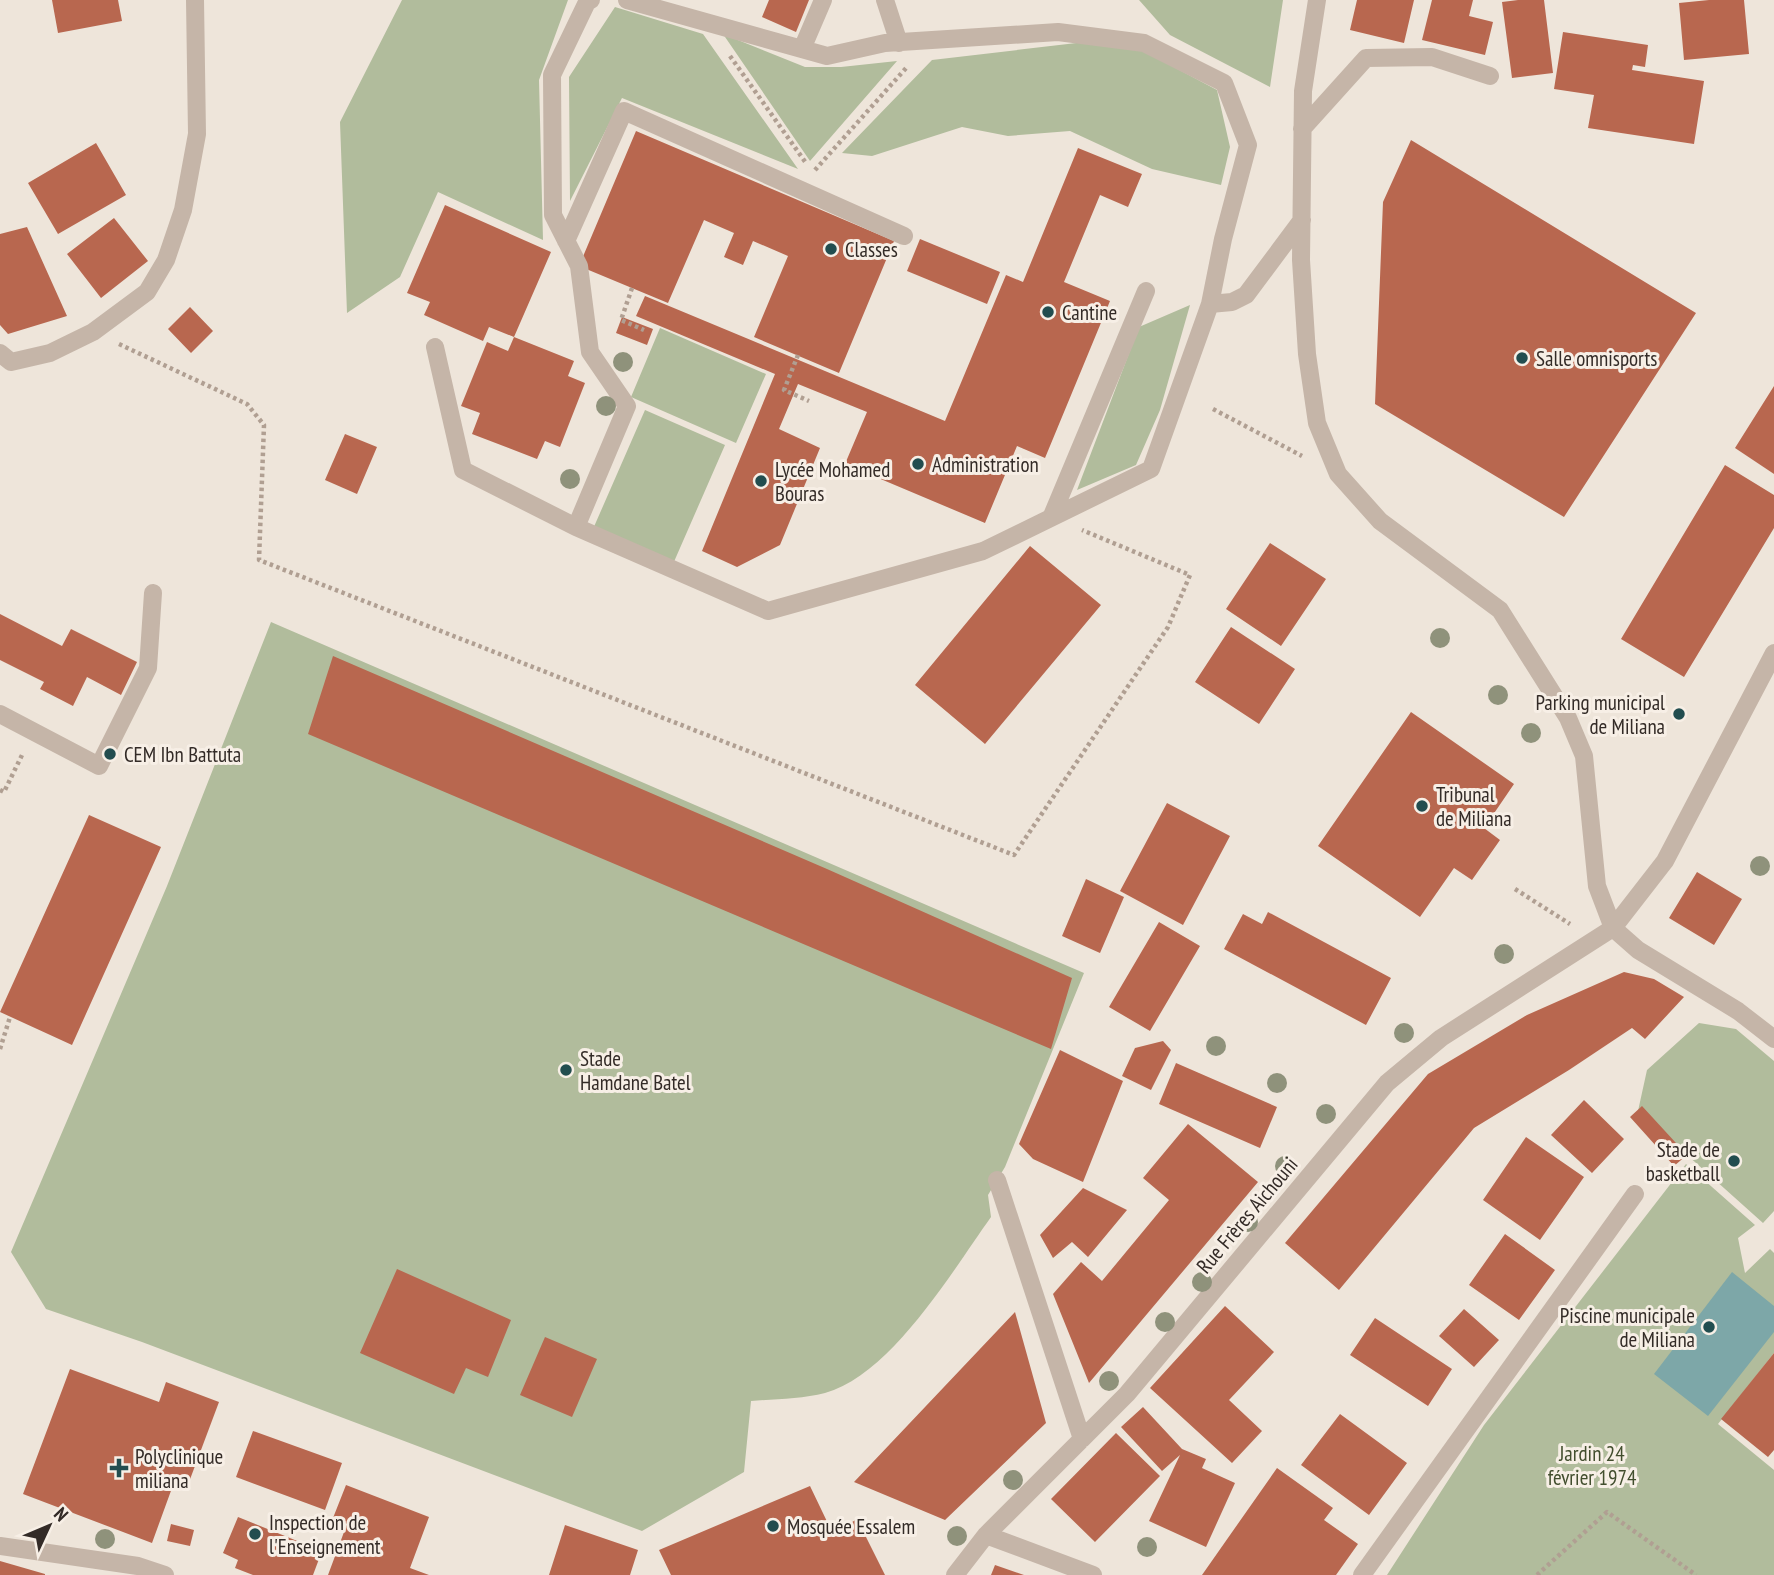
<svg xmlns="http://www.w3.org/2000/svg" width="1774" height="1575" font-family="'PT Sans Narrow',sans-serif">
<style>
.green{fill:#b1bc9c}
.water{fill:#7da7a8}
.building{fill:#b8674f}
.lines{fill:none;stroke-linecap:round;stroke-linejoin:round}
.path{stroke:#b09f92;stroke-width:4.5;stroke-dasharray:3.5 3.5;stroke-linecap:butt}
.minor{stroke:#c5b5a8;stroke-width:18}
.tree{fill:#8f927b}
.poi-dot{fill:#224d4f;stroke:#f7efe6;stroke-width:2.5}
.labels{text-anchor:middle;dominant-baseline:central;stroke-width:6;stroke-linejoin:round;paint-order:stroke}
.poi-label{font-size:21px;fill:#332b27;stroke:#f7efe6;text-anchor:start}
.street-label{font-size:21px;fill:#332b27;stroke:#f7efe6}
.park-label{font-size:21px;fill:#424e2e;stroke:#f7efe6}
</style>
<rect width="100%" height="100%" fill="#eee5da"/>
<!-- green -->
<path class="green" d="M402,0H568L539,80L543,240L438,192L400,277L347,313L340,122Z
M1139,0H1283L1270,87L1170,35Z
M615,7L703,34L798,169L622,98L570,201L569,77Z
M723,34L805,67H841L897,61L810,161Z
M1085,42L1140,49L1217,90L1230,147L1221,185L1152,169L1070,131L1008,136L962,127L872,156L842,153L932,60Z
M1190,305L1160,410L1136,465L1077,490L1139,327Z
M660,328L766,374L736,443L631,397Z
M645,410L725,445L673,564L593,529Z
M271,622L1084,973L1005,1167L988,1195L991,1217C953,1270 891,1375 825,1393C802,1399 775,1399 751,1401L744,1472L642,1531L142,1342L46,1309L11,1252L167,886Z
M1699,1023L1736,1029L1774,1061V1211L1763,1223L1638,1111L1647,1070Z
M1686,1164L1755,1225L1738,1238L1745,1273L1770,1249L1774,1253V1353L1718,1424L1774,1470V1575H1387L1484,1425Z"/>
<!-- water -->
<path class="water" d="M1732,1272L1774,1306V1332L1708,1416L1654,1374Z"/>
<!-- building -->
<path class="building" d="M52,0H118L122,21L58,33Z
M769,0H809L796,32L762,17Z
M1357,0H1414L1404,43L1350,30Z
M1432,0H1473L1469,16L1493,22L1485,55L1422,40Z
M1518,0H1544L1553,73L1512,78L1502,2Z
M1709,0H1744L1749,54L1684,60L1679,3Z
M1563,32L1648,45L1645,67L1633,65L1632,70L1704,81L1694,144L1588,128L1594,95L1554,89Z
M636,131L894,241L839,373L754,337L788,256L753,241L743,265L724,257L734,233L704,220L668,303L579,266Z
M1411,140L1696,313L1564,517L1375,404L1383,202Z
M96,143L126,195L58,234L28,183Z
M1078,148L1142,174L1128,207L1100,195L1064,282L1110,301L1045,458L1017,446L985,523L845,464L867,412L798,384L779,429L820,448L780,545L737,567L702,551L775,374L636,316L645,296L945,421L1006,275L1023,282Z
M445,205L551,252L514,337L574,361L568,376L585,383L560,447L545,441L537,459L472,434L480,413L461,406L487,342L508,351L514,337L489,327L483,341L424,315L430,302L407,293Z
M114,218L148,261L101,298L67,254Z
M27,227L67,316L8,334L0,325V234Z
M920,239L1000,272L987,304L907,271Z
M190,307L213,331L191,353L168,329Z
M622,317L653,329L647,345L616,333Z
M1774,386V474L1735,448Z
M345,434L377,447L357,494L325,480Z
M1725,465L1774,495V528L1684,677L1621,639Z
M1270,543L1326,579L1281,646L1226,609Z
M1030,546L1101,605L985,744L915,685Z
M0,614L62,646L71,629L137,662L121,695L87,677L73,706L40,689L44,682L0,660Z
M1231,627L1295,669L1259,724L1195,682Z
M333,656L827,869L1072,978L1051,1049L308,734Z
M1411,712L1514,784L1484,828L1500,840L1472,880L1454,868L1420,917L1318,846Z
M1167,803L1230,836L1183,925L1120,891Z
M89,815L161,847L72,1045L0,1012Z
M1697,872L1742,899L1714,945L1669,918Z
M1086,879L1124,897L1100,953L1062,936Z
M1268,912L1391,978L1366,1025L1224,949L1243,914L1262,924Z
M1159,922L1200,946L1150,1031L1109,1007Z
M1624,972L1654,979L1684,997L1645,1039L1632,1028L1569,1070L1474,1128L1339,1290L1285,1243L1428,1074L1527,1015Z
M1163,1041L1171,1050L1151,1090L1122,1076L1135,1048Z
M1060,1050L1123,1081L1083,1182L1033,1159L1019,1144Z
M1176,1063L1277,1107L1260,1148L1159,1104Z
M1584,1100L1624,1139L1592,1173L1551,1135Z
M1642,1106L1687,1155L1674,1166L1630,1117Z
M1188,1124L1258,1182L1089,1383L1053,1294L1081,1262L1102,1281L1169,1200L1143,1178Z
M1526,1137L1584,1177L1540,1240L1483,1200Z
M1083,1188L1127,1210L1088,1257L1072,1242L1053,1258L1040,1235Z
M1505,1234L1555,1270L1519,1320L1469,1285Z
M397,1269L511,1320L488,1377L466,1368L454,1394L360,1353Z
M1225,1306L1274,1352L1229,1400L1262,1431L1232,1463L1150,1388Z
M1464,1309L1499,1340L1474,1367L1439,1336Z
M1015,1312L1046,1423L945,1520L854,1482Z
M1375,1318L1452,1369L1428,1406L1350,1355Z
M545,1337L597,1359L572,1417L520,1395Z
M1774,1353V1450L1768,1457L1721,1419Z
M70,1369L159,1402L166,1382L219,1402L189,1482L176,1477L152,1543L23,1494Z
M1143,1407L1182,1449L1206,1459L1202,1468L1235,1483L1206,1547L1149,1521L1180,1455L1162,1471L1121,1427Z
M1340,1414L1407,1463L1369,1515L1301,1465Z
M253,1431L342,1463L325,1510L236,1477Z
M1116,1433L1160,1476L1095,1542L1051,1499Z
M1277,1468L1333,1508L1324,1520L1358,1544L1336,1575H1202Z
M346,1485L429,1517L410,1568L429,1575H328L347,1524L333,1518Z
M810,1486L833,1534L857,1519L885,1575H671L659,1550Z
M238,1517L322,1551L313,1575H253L235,1568L238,1560L223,1553Z
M171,1524L194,1530L190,1546L167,1541Z
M565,1525L638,1550L630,1575H549Z
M0,1561L45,1574V1575H0Z
M995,1565L1024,1575H991Z"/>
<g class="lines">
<!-- path -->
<path class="path" d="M730,56L806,163
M815,170L907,67
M632,288L621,320L644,330
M119,344L247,404L264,425L259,560L1014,855L1168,627L1190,575L1082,530
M798,355L784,390L809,401
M1213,409L1302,456
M0,790L4,792L23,753
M1515,889L1570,924
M0,1049L10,1017
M1537,1575L1607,1512L1696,1575"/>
<!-- minor -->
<path class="minor" d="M591,0H588L552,75L553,215L579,266L590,352L627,406L576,527L768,611L983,551L1151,469L1210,304L1223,239L1248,145L1224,83L1144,43L1058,32L885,43L827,56L627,0
M885,0L899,43
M1317,0L1303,91L1301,260L1307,354L1317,423L1338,474L1380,521L1500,610L1568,718L1584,756L1597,886L1613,928L1638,950L1738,1011L1774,1039
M802,49L823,0
M1302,129L1366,58L1432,57L1490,76
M566,241L624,111L904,236
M1210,304L1232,302L1246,295L1302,220
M435,347L463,470L576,527
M0,353L11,362L50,353L93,332L147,292L166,260L183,210L197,134L195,0
M1051,518L1146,291
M0,714L99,766L148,668L153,593
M997,1180L1082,1439
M986,1535L1093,1575
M0,1546L138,1566L165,1575
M955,1575L986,1535L1127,1394L1387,1083L1441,1038L1613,928L1665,861L1774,653
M1362,1575L1635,1194"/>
</g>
<!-- trees -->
<g class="tree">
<circle cx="623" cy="362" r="10"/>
<circle cx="606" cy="406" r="10"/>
<circle cx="570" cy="479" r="10"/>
<circle cx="1440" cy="638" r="10"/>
<circle cx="1498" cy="695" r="10"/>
<circle cx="1531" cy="733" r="10"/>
<circle cx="1760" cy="866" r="10"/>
<circle cx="1504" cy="954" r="10"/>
<circle cx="1404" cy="1033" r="10"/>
<circle cx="1216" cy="1046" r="10"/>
<circle cx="1277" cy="1083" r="10"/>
<circle cx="1326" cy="1114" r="10"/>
<circle cx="1285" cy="1166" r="10"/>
<circle cx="1248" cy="1222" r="10"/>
<circle cx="1202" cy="1282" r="10"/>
<circle cx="1165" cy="1322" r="10"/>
<circle cx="1109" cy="1381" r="10"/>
<circle cx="1013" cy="1480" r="10"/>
<circle cx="957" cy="1536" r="10"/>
<circle cx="105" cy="1539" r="10"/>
<circle cx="1147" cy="1547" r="10"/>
</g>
<!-- markers -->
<g class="poi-dot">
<circle cx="831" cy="249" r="7"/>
<circle cx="1048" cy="312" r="7"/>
<circle cx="1522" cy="358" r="7"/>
<circle cx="918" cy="464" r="7"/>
<circle cx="761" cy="481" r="7"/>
<circle cx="1679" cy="714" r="7"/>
<circle cx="110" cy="754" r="7"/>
<circle cx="1422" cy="806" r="7"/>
<circle cx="566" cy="1070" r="7"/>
<circle cx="1734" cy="1161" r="7"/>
<circle cx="1709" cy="1327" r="7"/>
<path d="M115.5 1457.5h7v7h7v7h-7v7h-7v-7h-7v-7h7z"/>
<circle cx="773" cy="1526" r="7"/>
<circle cx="255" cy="1534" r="7"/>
</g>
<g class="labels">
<!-- poi labels -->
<g class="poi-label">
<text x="845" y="249">Classes</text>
<text x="1062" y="312">Cantine</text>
<text x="1536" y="358">Salle omnisports</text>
<text x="932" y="464">Administration</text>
<text x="775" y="469">Lycée Mohamed<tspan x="775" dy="24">Bouras</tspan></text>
<text x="1665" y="702" text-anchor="end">Parking municipal<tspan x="1665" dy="24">de Miliana</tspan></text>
<text x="124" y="754">CEM Ibn Battuta</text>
<text x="1436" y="794">Tribunal<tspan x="1436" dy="24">de Miliana</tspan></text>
<text x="580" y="1058">Stade<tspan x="580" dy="24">Hamdane Batel</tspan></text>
<text x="1720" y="1149" text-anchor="end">Stade de<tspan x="1720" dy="24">basketball</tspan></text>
<text x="1695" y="1315" text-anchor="end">Piscine municipale<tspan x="1695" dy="24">de Miliana</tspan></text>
<text x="135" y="1456">Polyclinique<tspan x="135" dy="24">miliana</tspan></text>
<text x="269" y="1522">Inspection de<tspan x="269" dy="24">l'Enseignement</tspan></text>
<text x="787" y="1526">Mosquée Essalem</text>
</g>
<!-- street labels -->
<g class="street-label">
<text transform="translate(1247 1215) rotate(-50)">Rue Frères Aichouni</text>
</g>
<!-- park labels -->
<g class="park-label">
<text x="1592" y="1453">Jardin 24<tspan x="1592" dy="24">février 1974</tspan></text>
</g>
</g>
<!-- north arrow -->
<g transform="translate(49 1526) rotate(46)" stroke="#f7efe6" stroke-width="5" paint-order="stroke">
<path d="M0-5L12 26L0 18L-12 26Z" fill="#332b27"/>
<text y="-10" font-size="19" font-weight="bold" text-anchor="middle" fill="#332b27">N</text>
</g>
</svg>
